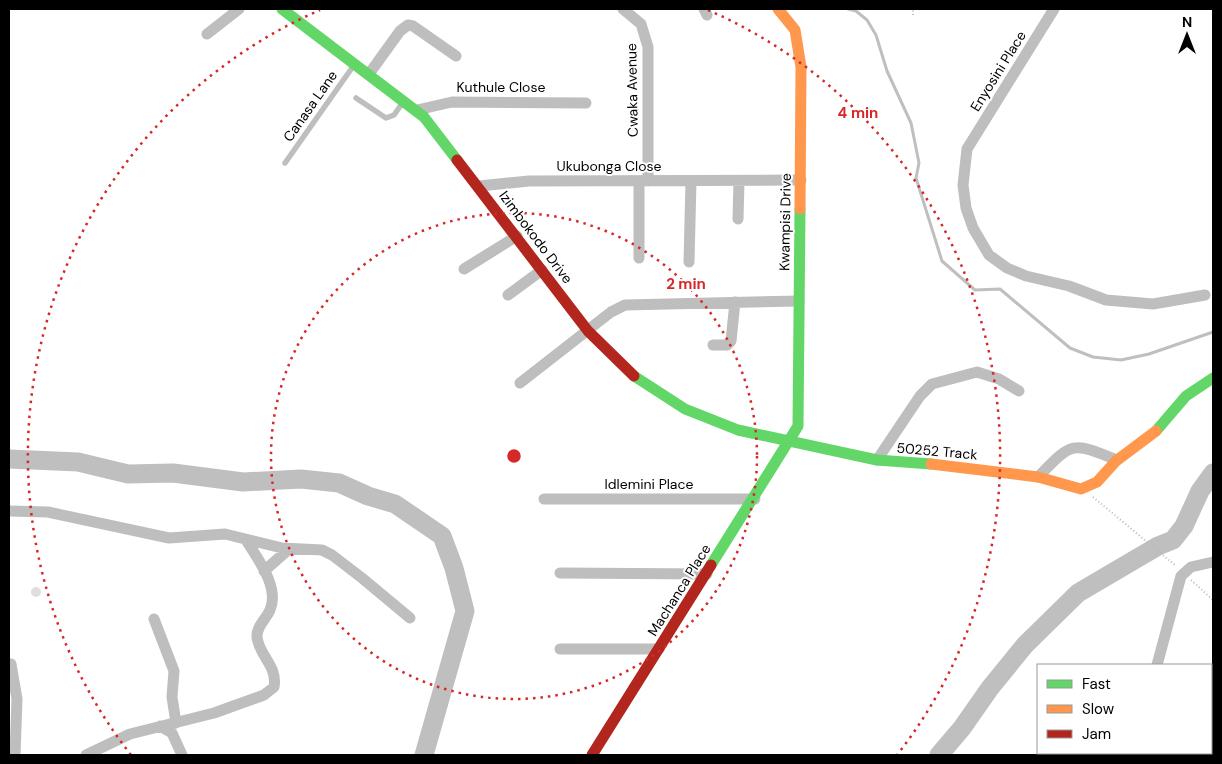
<svg xmlns="http://www.w3.org/2000/svg" width="1222" height="764" font-family="'DM Sans',sans-serif">
<style>
.lines{fill:none;stroke-linecap:round;stroke-linejoin:round}
.stream{stroke:#bfbfbf;stroke-width:3}
.river{stroke:#bfbfbf;stroke-width:19}
.building{fill:#dfdfdf}
.path{stroke:#b9b9b9;stroke-width:2;stroke-dasharray:1 2.5;stroke-linecap:butt}
.lane{stroke:#bebebe;stroke-width:5.5}
.street{stroke:#bebebe;stroke-width:11}
.fast{stroke:#63d668;stroke-width:11}
.slow{stroke:#ff974d;stroke-width:11}
.jam{stroke:#b3261e;stroke-width:11}
.ring{fill:none;stroke:#d62828;stroke-width:2.5;stroke-dasharray:2.5 5}
.labels{text-anchor:middle;dominant-baseline:central;stroke-width:4;stroke-linejoin:round;paint-order:stroke}
.street-label{font-size:14px;fill:#000;stroke:#fff}
.centre{fill:#d62828;stroke:#fff;stroke-width:2.5}
.ring-label{font-size:15px;text-anchor:middle;font-weight:bold;fill:#d62828;stroke:#fff;stroke-width:4;stroke-linejoin:round;paint-order:stroke}
</style>
<rect width="100%" height="100%" fill="#fff"/>
<g class="lines">
<!-- stream -->
<path class="stream" d="M848,9L856,11L867,20L876,35L887,71L911,123L919,163L916,178L942,261L975,290L1000,289L1070,348L1093,357L1121,360L1149,354L1213,332"/>
<!-- river -->
<path class="river" d="M9,459L78,462L128,474L173,473L243,482L301,479L339,483L368,496L395,504L442,536L454,568L465,611L424,755
M939,755L962,728L990,688L1025,645L1078,593L1158,546L1173,540L1184,526L1200,491L1213,473"/>
</g>
<!-- building -->
<path class="building" d="M31 592a5 5 0 1 1 10 0a5 5 0 1 1-10 0Z"/>
<g class="lines">
<!-- path -->
<path class="path" d="M913,15V9
M1093,497L1176,566
M1191,580L1213,600"/>
<!-- lane -->
<path class="lane" d="M356,98L386,118L394,115L403,102
M285,163L354,65"/>
<!-- street -->
<path class="street" d="M623,9L641,24L648,47V181
M704,9L707,15
M1054,9L967,149L963,185L966,208L973,228L989,255L1007,268L1026,276L1069,286L1106,300L1153,304L1205,295
M207,34L239,9
M369,74L400,31L408,25L413,26L456,56
M417,110L452,102L586,103
M479,186L529,181L801,180
M738,219L739,181
M639,258V181
M689,262L691,181
M464,269L517,236
M508,295L542,270
M713,345H727L731,341L735,302
M520,383L611,312L625,305L799,301
M877,460L920,396L932,384L977,372L999,379L1019,391
M1038,477C1072,442 1071,441 1117,460
M544,499H755
M9,511L48,512L169,538L225,534L282,548L322,550L332,555L362,578L410,618
M264,571L289,549
M560,573L707,574
M154,619L174,671L172,697L176,723
M560,649H659
M11,664L17,699L15,755
M1157,665L1181,576L1191,567L1213,562
M160,726L172,733L182,755
M86,755L130,734L214,713L264,695L274,687C278,666 259,656 257,637C256,627 266,619 270,610C280,587 257,558 246,540
M1107,755L1109,753"/>
<!-- fast -->
<path class="fast" d="M282,9L424,117L457,160
M634,376L685,409L738,430L877,460L931,464
M1156,431L1186,396L1213,378
M711,565L798,426L800,209"/>
<!-- slow -->
<path class="slow" d="M778,9L795,30L801,67L800,209
M931,464L1038,477L1081,489L1097,482L1116,461L1156,431"/>
<!-- jam -->
<path class="jam" d="M457,160L588,331L634,376
M592,755L711,565"/>
</g>
<!-- distance rings -->
<g class="ring">
<circle cx="514" cy="456" r="243"/>
<path d="M131 755A486 486 0 0 1 320 10M708 10A486 486 0 0 1 897 755"/>
</g>
<g class="labels">
<!-- street labels -->
<g class="street-label">
<text transform="translate(998 71) rotate(-58)">Enyosini Place</text>
<text x="501" y="87">Kuthule Close</text>
<text transform="translate(632 90) rotate(-91)">Cwaka Avenue</text>
<text transform="translate(310 106) rotate(-55)">Canasa Lane</text>
<text x="609" y="166">Ukubonga Close</text>
<text transform="translate(785 222) rotate(-89)">Kwampisi Drive</text>
<text transform="translate(536 237) rotate(53)">Izimbokodo Drive</text>
<text transform="translate(937 451) rotate(5)">50252 Track</text>
<text x="649" y="484">Idlemini Place</text>
<text transform="translate(679 590) rotate(-58)">Machanca Place</text>
</g>
</g>
<circle cx="514" cy="456" r="8" class="centre"/>
<g class="ring-label">
<text x="858" y="118">4 min</text>
<text x="686" y="289">2 min</text>
</g>
<!-- border -->
<rect width="1222" height="764" fill="none" stroke="#000000" stroke-width="20"/>
<!-- legend -->
<rect x="1037" y="664" width="175" height="90" fill="#ffffff" stroke="#999999"/>
<rect x="1047" y="680" width="25" height="8" fill="#63d668" stroke="#999999"/>
<text x="1082" y="689" font-size="15" fill="#000000">Fast</text>
<rect x="1047" y="705" width="25" height="8" fill="#ff974d" stroke="#999999"/>
<text x="1082" y="714" font-size="15" fill="#000000">Slow</text>
<rect x="1047" y="730" width="25" height="8" fill="#b3261e" stroke="#999999"/>
<text x="1082" y="739" font-size="15" fill="#000000">Jam</text>
<!-- north arrow -->
<g transform="translate(1187 35)" stroke="#ffffff" stroke-width="4" paint-order="stroke">
<path d="M0-4L9 19L0 12L-9 19Z" fill="#000000"/>
<text y="-8" font-size="14" font-weight="bold" text-anchor="middle" fill="#000000">N</text>
</g>
</svg>
